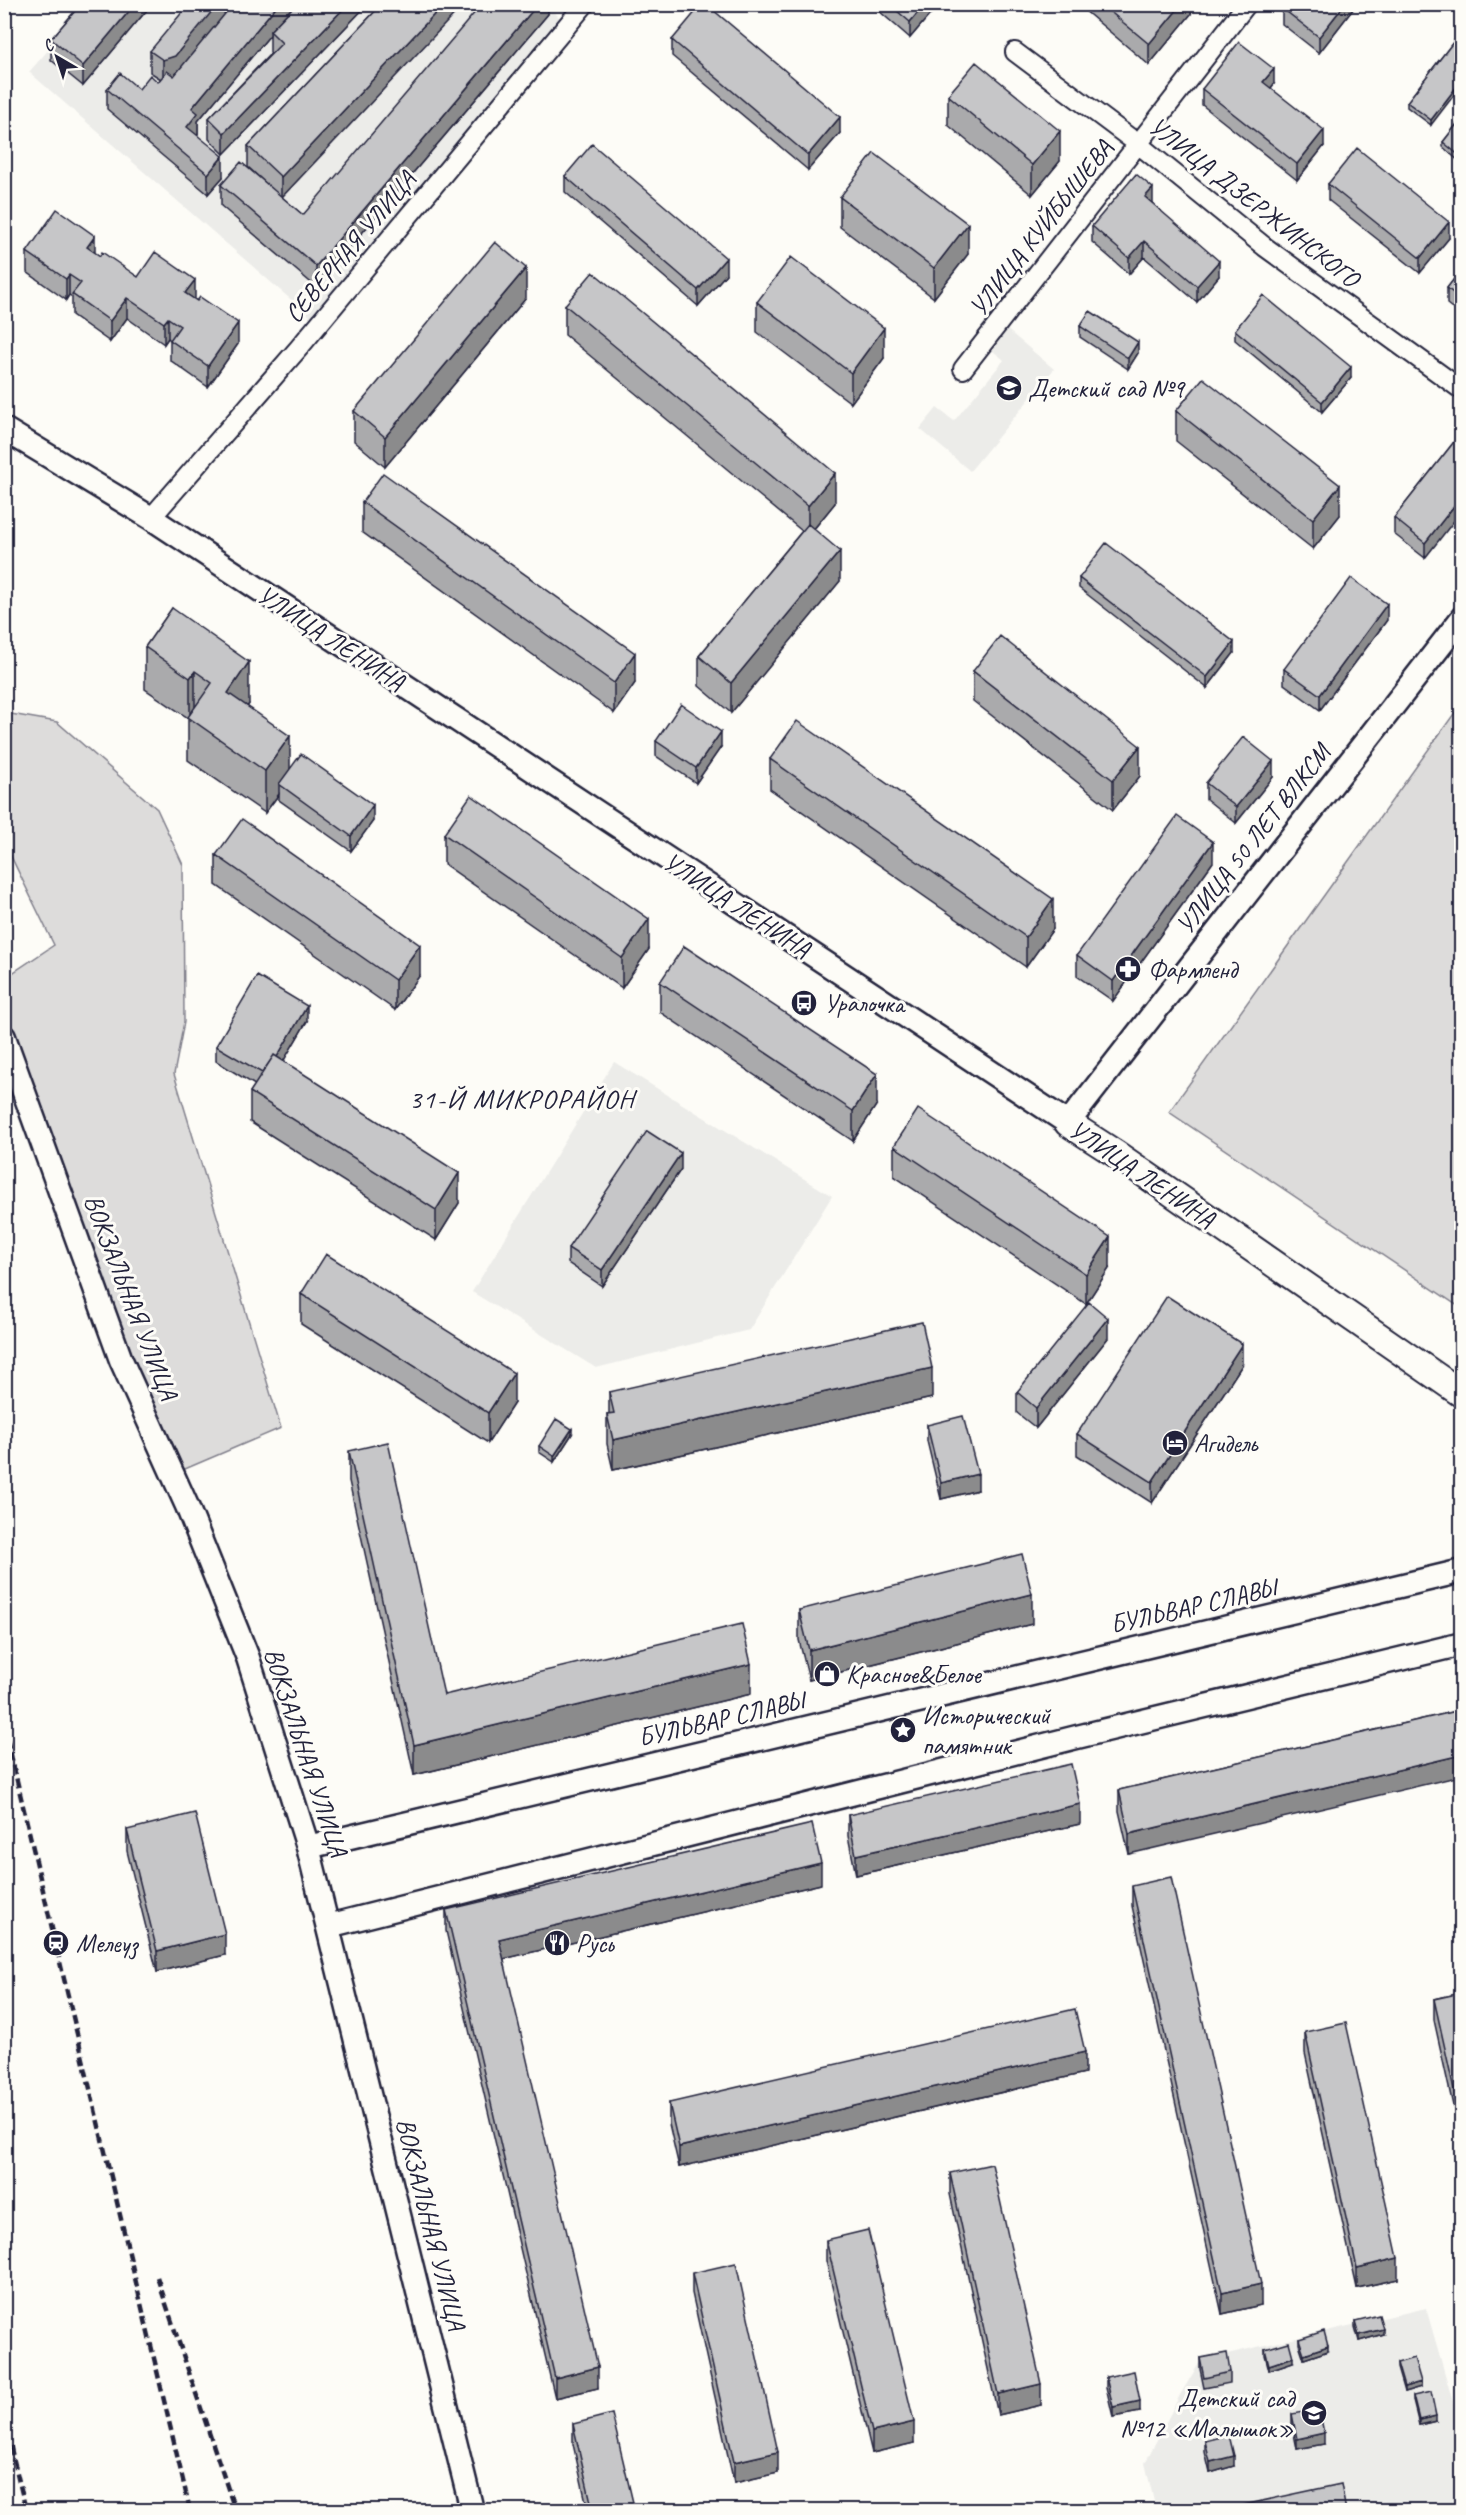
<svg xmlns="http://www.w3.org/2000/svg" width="1466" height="2515" font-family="Caveat,sans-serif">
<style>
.built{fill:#ecece9}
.green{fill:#dddcdb;stroke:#807f8b;stroke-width:1.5}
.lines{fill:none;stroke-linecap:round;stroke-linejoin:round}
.minor-casing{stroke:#22223b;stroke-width:22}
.tertiary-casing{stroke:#22223b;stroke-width:27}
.secondary-casing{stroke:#22223b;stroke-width:30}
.minor{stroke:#fdfcf7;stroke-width:18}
.tertiary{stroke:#fdfcf7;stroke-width:22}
.secondary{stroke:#fdfcf7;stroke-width:26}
.rail{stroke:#22223b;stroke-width:4.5;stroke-dasharray:9 4.5;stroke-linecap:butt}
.wall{fill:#aaaaac;stroke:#22223b;stroke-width:1.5}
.shaded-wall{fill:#8b8b8c;stroke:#22223b;stroke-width:1.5}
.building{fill:#c6c6c8;stroke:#22223b;stroke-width:1.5}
.labels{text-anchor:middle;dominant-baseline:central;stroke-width:6;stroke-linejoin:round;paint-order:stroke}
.street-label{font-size:26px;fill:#22223b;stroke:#fdfcf7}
.poi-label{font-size:26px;fill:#22223b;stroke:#fdfcf7;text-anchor:start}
.neighbourhood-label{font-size:27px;letter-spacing:1.5px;fill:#22223b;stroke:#fdfcf7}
</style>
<rect width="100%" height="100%" fill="#fdfcf7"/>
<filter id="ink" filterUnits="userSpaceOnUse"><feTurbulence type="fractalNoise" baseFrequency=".0167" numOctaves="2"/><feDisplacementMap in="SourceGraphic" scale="12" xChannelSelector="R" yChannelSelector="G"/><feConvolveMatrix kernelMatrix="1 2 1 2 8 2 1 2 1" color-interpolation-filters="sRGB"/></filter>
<g filter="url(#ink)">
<!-- built -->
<path class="built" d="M546,4L560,18L311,317L29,72L88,5Z
M1004,327L1054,369L970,471L920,429L937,408L954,421L1004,360L988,347Z
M614,1062L832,1196L749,1330L596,1368L472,1292Z
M1426,2308L1461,2430V2510H1156L1145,2463L1180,2395L1201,2360Z"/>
<!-- green -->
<path class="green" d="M1461,704V1308L1169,1112Z
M5,713L57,722L157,809L183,865L184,1022L174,1074L281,1428L178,1472L163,1439L86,1236L5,1009V978L54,945L5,844Z"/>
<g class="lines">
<defs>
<path id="minor" d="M1015,52L1138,144L1265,247L1462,390
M963,369L1247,4
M151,518L298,349L585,4"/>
<path id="tertiary" d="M4,429L151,518L1068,1123L1462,618
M4,1037L121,1360L187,1506L248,1658L308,1847L472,2510
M308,1847L1462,1571
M328,1926L1077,1737L1462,1644"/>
<path id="secondary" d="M1068,1123L1116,1154L1462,1394"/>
</defs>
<!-- minor casing -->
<use href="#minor" class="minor-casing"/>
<!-- tertiary casing -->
<use href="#tertiary" class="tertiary-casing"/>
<!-- secondary casing -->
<use href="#secondary" class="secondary-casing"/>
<!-- minor -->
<use href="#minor" class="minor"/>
<!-- tertiary -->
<use href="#tertiary" class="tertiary"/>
<!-- secondary -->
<use href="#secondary" class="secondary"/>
<!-- rail -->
<path class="rail" d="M4,1726L190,2510
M157,2277L235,2510
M4,2420L26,2510"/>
</g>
<!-- wall -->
<path class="wall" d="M81,4H152L83,86L51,60V39Z
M296,4H368L224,154L209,139V118L271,53L270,52V35L198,121V134L197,135L223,177L208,194L107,109V89H139L158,82L161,79L150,72V51Z
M382,4L282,197L303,215L548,4V14L316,287L221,206V185L272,189L248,167V146Z
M871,4H939L910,38Z
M1077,4H1191V14L1149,65Z
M1284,4H1357L1319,53L1282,24V8Z
M1461,32L1431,125L1407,107V102Z
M672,40L840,133L808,170L672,56Z
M1274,84L1271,88L1324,146L1297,180L1202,105V89Z
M948,95L1060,161L1032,195L948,125Z
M1461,119V163L1443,147V142Z
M565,176L726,274L698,306L565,192Z
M1328,184L1449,238L1420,273L1328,200Z
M840,197L968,254L934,298L840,227Z
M1153,204L1219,276L1197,302L1144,257L1129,274L1092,242V226Z
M27,252L95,253L138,277L195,300L238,344L208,387L170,360V340L168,338L164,344L127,318L110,342L72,315V297L69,295L66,300L27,272Z
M1461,270V315L1447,304V288Z
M526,298L385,467L354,441V411Z
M757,302L884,358L851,403L757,332Z
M565,305L835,503L814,529L840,581L731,713L699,686V656L802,531L565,335Z
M1080,326L1138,353L1128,369L1080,337Z
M1235,330L1351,378L1322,412L1235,340Z
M1176,411L1340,515L1313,549L1176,441Z
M1461,433L1425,558L1394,534V518Z
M362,502L635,683L614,713L362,532Z
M1079,578L1234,653L1207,688L1079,588Z
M172,608L249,704L247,707L290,769L373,821L351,851L279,800V794L265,813L188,760V718L145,689V647Z
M1387,620L1320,710L1284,684V669Z
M973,671L1140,776L1113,810L973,701Z
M656,741L721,747L696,783L656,756Z
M770,759L1053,929L1026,967L770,789Z
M1273,777L1236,823L1206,799V783Z
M444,834L649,949L622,988L444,864Z
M216,855L420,975L395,1010L216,885Z
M1213,862L1113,1001L1077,976V955Z
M660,982L877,1104L853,1141L660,1012Z
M307,1021L283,1061L459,1203L436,1240L250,1122V1092L255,1085L216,1061V1046Z
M894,1146L1110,1267L1086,1304L894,1176Z
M681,1169L602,1286L568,1263V1248Z
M301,1294L514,1403L488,1443L301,1324Z
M1108,1338L1036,1428L1017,1413V1392Z
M1242,1365L1152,1503L1077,1455V1434Z
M609,1392L932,1398L613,1470L607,1444V1414H609Z
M927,1425L978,1490L941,1499L927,1441Z
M572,1434L554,1462L539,1452V1446Z
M349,1451L444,1695L751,1694L414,1775L349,1481Z
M799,1610L1032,1624L809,1680L799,1640Z
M1461,1710L1129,1854L1119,1811V1790Z
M848,1815L1080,1824L856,1875L848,1836Z
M127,1830L225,1955L157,1972L127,1851Z
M821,1884L503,1959L598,2388L555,2398L446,1931V1910Z
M1132,1886L1261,2305L1222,2314L1132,1906Z
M1461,1993V2142L1434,2020V1999Z
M1305,2032L1398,2279L1357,2288L1305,2053Z
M1085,2073L679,2167L669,2124V2103Z
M950,2173L1041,2405L998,2415L950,2194Z
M826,2240L914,2443L872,2453L826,2261Z
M692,2273L778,2473L734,2483L692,2293Z
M1355,2321L1383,2334L1359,2341L1355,2327Z
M1299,2339L1328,2351L1304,2359L1299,2344Z
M1265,2349L1293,2362L1269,2370L1265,2355Z
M1200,2358L1230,2372V2383L1204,2388L1200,2369Z
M1397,2363L1421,2387L1404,2392L1397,2368Z
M1106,2377L1140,2412L1113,2417L1106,2387Z
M1413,2396L1436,2421L1419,2425L1413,2401Z
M1292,2414L1324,2444L1297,2449L1292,2424Z
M573,2424L635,2511H588L573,2444Z
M1205,2441L1234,2466L1210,2473L1205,2452Z"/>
<!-- shaded-wall -->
<path class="shaded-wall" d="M135,4H152L83,86V66Z
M218,4H235L175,77L163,81V60Z
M278,4H296L270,31V35L198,121V134L187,147V127L192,108Z
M348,4H368L224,154V133Z
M444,4H464L281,198V177Z
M538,4H548V14L316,287V266Z
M925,4H939L910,38V22Z
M1182,4H1191V14L1149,65V44Z
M1345,4H1357L1319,53V37Z
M1274,69V84L1263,97V82Z
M1461,81V86L1431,125V120Z
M840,117V133L808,170V155Z
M1324,130V146L1297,180V164Z
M1060,131V161L1032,195V165Z
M223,156V177L208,194V174Z
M1153,188V204L1145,197Z
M1449,222V238L1420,273V258Z
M968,224V254L934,298V268Z
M95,236V257L87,247Z
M1144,241V257L1129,274V258Z
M726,258V274L698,306V290Z
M1219,261V276L1197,302V286Z
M526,268V298L385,467V437Z
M69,275V295L66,300V279Z
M195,280V300L185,293Z
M127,298V318L110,342V321Z
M168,318V338L164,344V323Z
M238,323V344L208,387V366Z
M884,328V358L851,403V373Z
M1138,342V353L1128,369V358Z
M1351,367V378L1322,412V402Z
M835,473V503L808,536V506Z
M1340,485V515L1313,549V519Z
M1461,497V512L1425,558V543Z
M840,551V581L731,713V683Z
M1387,604V620L1320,710V695Z
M1234,642V653L1207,688V677Z
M635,653V683L614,713V683Z
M249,662V704L228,735V693Z
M195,671V714L190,720V678Z
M721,732V747L696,783V768Z
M290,736V778L279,784V794L265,813V771Z
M1140,746V776L1113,810V780Z
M1273,761V777L1236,823V807Z
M373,805V821L351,851V836Z
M1213,842V862L1113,1001V981Z
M1053,899V929L1026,967V937Z
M649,919V949L622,988V958Z
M420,945V975L395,1010V980Z
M307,1006V1021L266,1091V1075Z
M877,1074V1104L853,1141V1111Z
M681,1153V1169L602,1286V1270Z
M459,1173V1203L436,1240V1210Z
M1110,1237V1267L1086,1304V1274Z
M1108,1318V1338L1036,1428V1408Z
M1242,1344V1365L1152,1503V1482Z
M932,1368V1398L613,1470V1440Z
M514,1373V1403L488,1443V1413Z
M572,1429V1434L554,1462V1456Z
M978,1474V1490L941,1499V1483Z
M1032,1594V1624L809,1680V1650Z
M751,1664V1694L414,1775V1745Z
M1461,1755V1776L1129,1854V1834Z
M1080,1804V1824L856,1875V1855Z
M821,1863V1884L499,1960V1939Z
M225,1934V1955L157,1972V1951Z
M1085,2052V2073L679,2167V2147Z
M1398,2258V2279L1357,2288V2268Z
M1261,2284V2305L1222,2314V2293Z
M1383,2329V2334L1359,2341V2335Z
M1328,2346V2351L1304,2359V2354Z
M1293,2357V2362L1269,2370V2365Z
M598,2367V2388L555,2398V2378Z
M1421,2382V2387L1404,2392V2387Z
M1041,2384V2405L998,2415V2394Z
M1140,2401V2412L1113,2417V2407Z
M1436,2416V2421L1419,2425V2420Z
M914,2422V2443L872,2453V2432Z
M1324,2433V2444L1297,2449V2439Z
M778,2452V2473L734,2483V2462Z
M1234,2456V2466L1210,2473V2462Z"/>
<!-- building -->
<path class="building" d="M81,4H135L83,66L51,39Z
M189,4H218L175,56L163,60L150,51Z
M233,4H278L192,108L198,113L187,127L223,156L208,174L107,89L120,73L139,89L150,75L158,82L167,71L174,76Z
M296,4H348L224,133L209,118L282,43L270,31Z
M382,4H444L281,177L248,146Z
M482,4H538L316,266L221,185L241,162L303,215Z
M702,4H706L840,117L808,155L672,40Z
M889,4H925L910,22Z
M1101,4H1182L1149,44Z
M1284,4H1345L1319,37L1282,8Z
M1461,32V81L1431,120L1407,102Z
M1239,42L1274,69L1263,82L1324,130L1297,164L1202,89Z
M976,62L1060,131L1032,165L948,95Z
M1461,119V157L1443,142Z
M592,144L726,258L698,290L565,176Z
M1357,148L1449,222L1420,258L1328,184Z
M874,153L968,224L934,268L840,197Z
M1136,174L1153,188L1145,197L1219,261L1197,286L1144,241L1129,258L1092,226Z
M57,209L95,236L87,247L100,256L102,252L138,277L155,252L195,280L185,293L197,301L200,297L238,323L208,366L170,340L180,326L168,318L164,323L127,298L110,321L72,294L81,283L69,275L66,279L27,252Z
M495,242L526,268L385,437L354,411Z
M791,257L884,328L851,373L757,302Z
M1461,270V299L1447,288Z
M593,272L835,473L808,506L565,305Z
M1263,295L1351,367L1322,402L1235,330Z
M1090,311L1138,342L1128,358L1080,326Z
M1203,378L1340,485L1313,519L1176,411Z
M1461,433V497L1425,543L1394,518Z
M383,473L635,653L614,683L362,502Z
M808,524L840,551L731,683L699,656Z
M1106,543L1234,642L1207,677L1079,578Z
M1351,578L1387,604L1320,695L1284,669Z
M172,608L249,662L228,693L290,736L265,771L188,717L212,683L195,671L190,678L145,647Z
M1000,636L1140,746L1113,780L973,671Z
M681,704L721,732L696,768L656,741Z
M797,721L1053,899L1026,937L770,759Z
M1243,737L1273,761L1236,807L1206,783Z
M301,754L373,805L351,836L279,784Z
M471,795L649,919L622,958L444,834Z
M1177,816L1213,842L1113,981L1077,955Z
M242,819L420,945L395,980L216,855Z
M684,946L877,1074L853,1111L660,982Z
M257,976L307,1006L277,1057L274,1055L262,1073L216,1046Z
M274,1055L459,1173L436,1210L250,1092Z
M918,1109L1110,1237L1086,1274L894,1146Z
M647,1131L681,1153L602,1270L568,1248Z
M326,1254L514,1373L488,1413L301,1294Z
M1167,1296L1242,1344L1152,1482L1077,1434Z
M1089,1302L1108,1318L1036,1408L1017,1392Z
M922,1322L932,1368L613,1440L607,1414L614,1413L609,1392Z
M963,1416L978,1474L941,1483L927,1425Z
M556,1419L572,1429L554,1456L539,1446Z
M388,1442L444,1695L742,1624L751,1664L414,1745L349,1451Z
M1022,1554L1032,1594L809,1650L799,1610Z
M1461,1710V1755L1129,1834L1119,1790Z
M1071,1764L1080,1804L856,1855L848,1815Z
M195,1813L225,1934L157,1951L127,1830Z
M812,1824L821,1863L499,1939L598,2367L555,2378L446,1910Z
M1171,1877L1261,2284L1222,2293L1132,1886Z
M1461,1993V2121L1434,1999Z
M1075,2009L1085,2052L679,2147L669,2103Z
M1346,2023L1398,2258L1357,2268L1305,2032Z
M992,2164L1041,2384L998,2394L950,2173Z
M868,2230L914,2422L872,2432L826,2240Z
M736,2263L778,2452L734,2462L692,2273Z
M1379,2315L1383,2329L1359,2335L1355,2321Z
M1324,2331L1328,2346L1304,2354L1299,2339Z
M1289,2342L1293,2357L1269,2365L1265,2349Z
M1227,2353L1230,2372L1204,2378L1200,2358Z
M1414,2358L1421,2382L1404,2387L1397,2363Z
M1134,2371L1140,2401L1113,2407L1106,2377Z
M1431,2392L1436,2416L1419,2420L1413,2396Z
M1319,2409L1324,2433L1297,2439L1292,2414Z
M612,2414L635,2511H593L573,2424Z
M1229,2435L1234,2456L1210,2462L1205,2441Z
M1341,2484L1346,2511H1226L1225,2509Z
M1049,2508L1050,2511H1038Z"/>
</g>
<!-- icons -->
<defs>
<symbol id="school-disc" viewBox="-11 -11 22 22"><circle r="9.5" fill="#22223b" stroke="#fdfcf7"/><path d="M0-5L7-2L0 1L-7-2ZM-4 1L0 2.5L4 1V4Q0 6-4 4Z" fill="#fff"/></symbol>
<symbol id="pharmacy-disc" viewBox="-11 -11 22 22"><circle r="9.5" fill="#22223b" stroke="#fdfcf7"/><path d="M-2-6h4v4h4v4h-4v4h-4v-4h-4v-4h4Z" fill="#fff"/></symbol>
<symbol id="bus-disc" viewBox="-11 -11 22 22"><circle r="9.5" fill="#22223b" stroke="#fdfcf7"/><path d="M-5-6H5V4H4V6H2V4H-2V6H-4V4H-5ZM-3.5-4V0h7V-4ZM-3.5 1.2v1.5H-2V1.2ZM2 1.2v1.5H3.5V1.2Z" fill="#fff"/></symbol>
<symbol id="hotel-disc" viewBox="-11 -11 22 22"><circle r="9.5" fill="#22223b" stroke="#fdfcf7"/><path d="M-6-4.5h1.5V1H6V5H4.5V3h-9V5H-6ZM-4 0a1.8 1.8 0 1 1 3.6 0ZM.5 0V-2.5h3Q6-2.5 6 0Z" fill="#fff"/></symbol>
<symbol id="shop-disc" viewBox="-11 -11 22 22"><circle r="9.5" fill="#22223b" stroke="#fdfcf7"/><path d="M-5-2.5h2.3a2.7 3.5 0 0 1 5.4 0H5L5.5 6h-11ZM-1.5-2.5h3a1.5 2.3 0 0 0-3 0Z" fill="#fff"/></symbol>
<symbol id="sight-disc" viewBox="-11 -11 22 22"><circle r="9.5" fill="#22223b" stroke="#fdfcf7"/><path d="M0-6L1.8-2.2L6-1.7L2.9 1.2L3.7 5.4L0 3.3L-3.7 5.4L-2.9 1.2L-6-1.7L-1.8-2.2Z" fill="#fff"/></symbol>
<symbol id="station-disc" viewBox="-11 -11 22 22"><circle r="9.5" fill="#22223b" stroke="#fdfcf7"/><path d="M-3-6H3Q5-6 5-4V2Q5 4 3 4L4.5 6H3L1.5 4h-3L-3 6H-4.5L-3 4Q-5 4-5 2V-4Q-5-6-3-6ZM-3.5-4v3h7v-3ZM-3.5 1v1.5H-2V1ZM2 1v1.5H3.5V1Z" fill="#fff"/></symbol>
<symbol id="restaurant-disc" viewBox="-11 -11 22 22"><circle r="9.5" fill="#22223b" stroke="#fdfcf7"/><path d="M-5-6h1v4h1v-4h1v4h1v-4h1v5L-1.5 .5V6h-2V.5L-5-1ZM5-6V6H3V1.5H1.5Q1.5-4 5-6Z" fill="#fff"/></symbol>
</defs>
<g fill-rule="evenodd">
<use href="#school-disc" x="994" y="373" width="30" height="30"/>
<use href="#pharmacy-disc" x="1113" y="954" width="30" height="30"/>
<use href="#bus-disc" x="789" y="988" width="30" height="30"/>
<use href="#hotel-disc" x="1160" y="1428" width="30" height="30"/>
<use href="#shop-disc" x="812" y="1659" width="30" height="30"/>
<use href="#sight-disc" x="888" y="1715" width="30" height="30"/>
<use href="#station-disc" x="41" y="1928" width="30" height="30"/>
<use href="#restaurant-disc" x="542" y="1928" width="30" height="30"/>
<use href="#school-disc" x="1299" y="2398" width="30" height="30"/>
</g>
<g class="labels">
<!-- street labels -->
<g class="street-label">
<text transform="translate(1254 202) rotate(38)">УЛИЦА ДЗЕРЖИНСКОГО</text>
<text transform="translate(1041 228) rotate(-52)">УЛИЦА КУЙБЫШЕВА</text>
<text transform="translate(350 247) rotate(-50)">СЕВЕРНАЯ УЛИЦА</text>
<text transform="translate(331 638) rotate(33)">УЛИЦА ЛЕНИНА</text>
<text transform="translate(1253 839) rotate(-52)">УЛИЦА 50 ЛЕТ ВЛКСМ</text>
<text transform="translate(737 905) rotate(33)">УЛИЦА ЛЕНИНА</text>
<text transform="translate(1142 1174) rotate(34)">УЛИЦА ЛЕНИНА</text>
<text transform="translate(131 1297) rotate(69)">ВОКЗАЛЬНАЯ УЛИЦА</text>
<text transform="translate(1193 1606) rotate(-13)">БУЛЬВАР СЛАВЫ</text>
<text transform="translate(721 1719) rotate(-13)">БУЛЬВАР СЛАВЫ</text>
<text transform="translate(306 1752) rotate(72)">ВОКЗАЛЬНАЯ УЛИЦА</text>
<text transform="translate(431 2224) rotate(76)">ВОКЗАЛЬНАЯ УЛИЦА</text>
</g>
<!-- poi labels -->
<g class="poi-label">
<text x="1028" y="388">Детский сад №9</text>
<text x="1148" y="969">Фармленд</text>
<text x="824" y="1003">Уралочка</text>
<text x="1194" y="1443">Агидель</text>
<text x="846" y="1674">Красное&amp;Белое</text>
<text x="922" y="1715">Исторический<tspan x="922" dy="30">памятник</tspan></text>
<text x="76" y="1943">Мелеуз</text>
<text x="576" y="1943">Русь</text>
<text x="1294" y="2398" text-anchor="end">Детский сад<tspan x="1294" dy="30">№12 «Малышок»</tspan></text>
</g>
<!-- neighbourhood labels -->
<g class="neighbourhood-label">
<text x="522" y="1099">31-Й МИКРОРАЙОН</text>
</g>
</g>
<!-- margin -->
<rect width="1466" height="2515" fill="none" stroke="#fdfcf7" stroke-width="24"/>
<rect x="12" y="12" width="1442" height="2491" fill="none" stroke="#22223b" stroke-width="2" filter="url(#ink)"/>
<!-- north arrow -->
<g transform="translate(57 57) rotate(321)" stroke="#fdfcf7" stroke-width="4.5" paint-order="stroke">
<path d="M0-4.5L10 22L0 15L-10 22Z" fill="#22223b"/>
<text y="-9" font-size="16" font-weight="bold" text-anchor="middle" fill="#22223b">С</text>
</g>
</svg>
